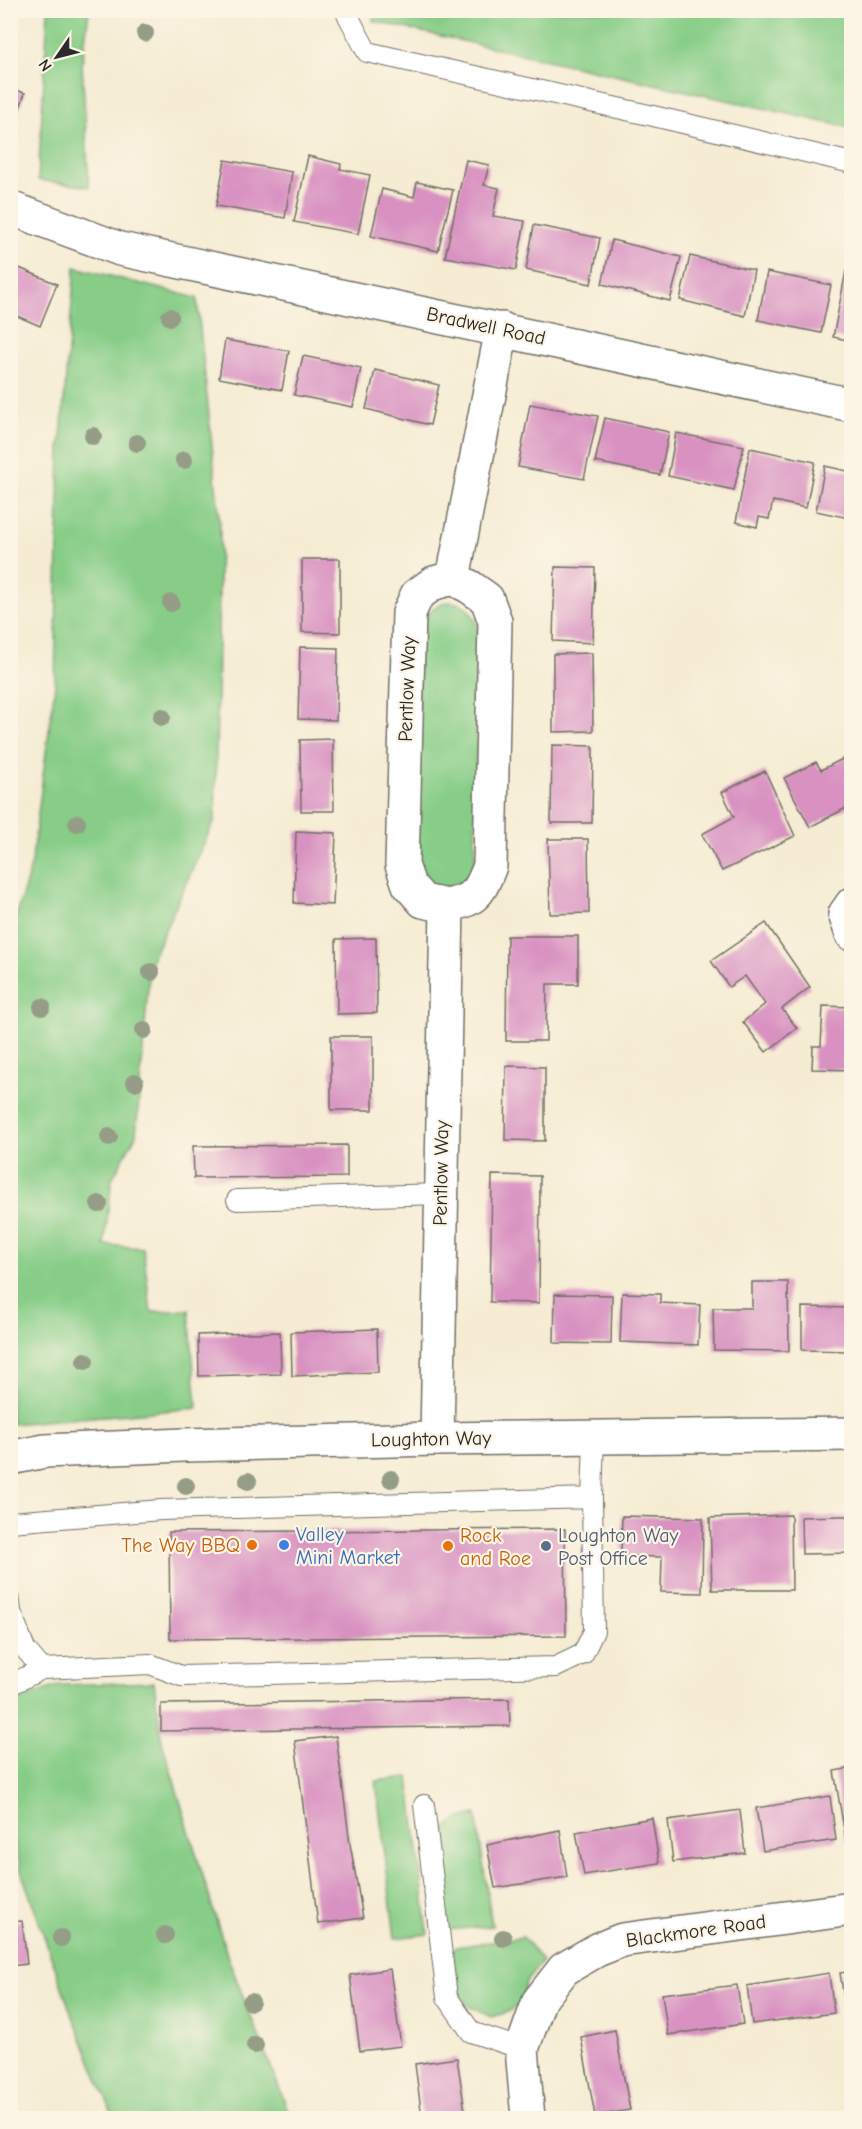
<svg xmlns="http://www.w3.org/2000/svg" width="862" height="2129" font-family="'Comic Neue',sans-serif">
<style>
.green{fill:#87cd87;stroke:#597c59;stroke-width:1.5}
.building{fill:#d891c1}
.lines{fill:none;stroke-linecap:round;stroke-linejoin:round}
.lane-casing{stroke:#726f66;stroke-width:22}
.street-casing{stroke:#726f66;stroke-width:36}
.secondary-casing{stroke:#726f66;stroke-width:36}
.lane{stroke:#fff;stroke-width:20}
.street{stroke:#fff;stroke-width:33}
.secondary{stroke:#fff;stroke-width:33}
.tree{fill:#959d86}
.food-dot{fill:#e8710a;stroke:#fcf5e5;stroke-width:2}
.shop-dot{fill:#3f7fe0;stroke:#fcf5e5;stroke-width:2}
.service-dot{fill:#5c6f8a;stroke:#fcf5e5;stroke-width:2}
.labels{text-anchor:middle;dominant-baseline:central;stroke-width:4.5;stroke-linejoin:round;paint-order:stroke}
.street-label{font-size:20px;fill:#2b2b2b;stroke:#fcf5e5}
.shop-label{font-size:20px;fill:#366cbe;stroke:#fcf5e5;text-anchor:start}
.food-label{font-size:20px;fill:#c56008;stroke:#fcf5e5;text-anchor:start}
.service-label{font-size:20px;fill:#4e5e75;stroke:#fcf5e5;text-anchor:start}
</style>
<rect width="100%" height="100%" fill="#fcf5e5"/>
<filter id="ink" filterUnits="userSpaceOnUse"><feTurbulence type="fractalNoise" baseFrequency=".0167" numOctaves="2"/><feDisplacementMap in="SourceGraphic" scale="12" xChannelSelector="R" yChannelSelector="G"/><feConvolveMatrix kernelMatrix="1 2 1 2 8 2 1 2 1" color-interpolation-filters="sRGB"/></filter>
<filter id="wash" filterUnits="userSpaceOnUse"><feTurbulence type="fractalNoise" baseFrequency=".008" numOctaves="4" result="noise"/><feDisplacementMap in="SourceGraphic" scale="24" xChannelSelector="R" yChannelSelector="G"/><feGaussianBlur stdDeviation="1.35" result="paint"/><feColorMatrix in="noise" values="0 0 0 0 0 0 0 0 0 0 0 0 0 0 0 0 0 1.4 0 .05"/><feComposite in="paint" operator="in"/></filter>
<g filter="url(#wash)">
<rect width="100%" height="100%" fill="#f5ecd3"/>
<!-- green -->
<path class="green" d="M48,11H89L82,63L89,187L38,180Z
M374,11H851V128L373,21Z
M75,267L197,298L220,525L215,819L150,963L136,1135L112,1179L104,1245L143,1248L151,1312L189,1310L197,1408L11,1424V934L31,866L55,685L60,448Z
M445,602C465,602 469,607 478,625L475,858C473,883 444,898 424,878C421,875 419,869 417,865L419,625L434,607Z
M154,1682L162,1742L228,1958L291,2118H114L69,2007L20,1868L10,1815V1724L16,1701L60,1685Z
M409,1777L428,1934L395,1938L376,1781Z
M476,1814L492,1926L446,1930C444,1906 433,1853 444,1832C451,1820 464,1817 476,1814Z
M523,1937L542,1961L526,1982L521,2003L508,2012L491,2017L470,2007L459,1996L451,1952L456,1947Z"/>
<g id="blocks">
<!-- building -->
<path class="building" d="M10,88L25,93L11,134H10Z
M308,156L341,164L340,169L370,175L358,234L294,222Z
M225,160L292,172L285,218L216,206Z
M466,160L489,165L484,185L499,188L493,216L525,221L516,270L445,257Z
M417,182L453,190L438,251L371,236L382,189L414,197Z
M534,225L600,238L591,284L526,270Z
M612,240L681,257L670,301L602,284Z
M690,256L754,270L745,316L680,300Z
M10,264L57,284L40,326L10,313Z
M846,271L852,272V341L833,337Z
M767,272L831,285L821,333L758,320Z
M225,340L289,351L282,390L219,378Z
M303,356L361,368L353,407L294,395Z
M375,370L439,385L430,425L366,409Z
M530,404L598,416L584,479L518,467Z
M605,418L669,432L660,475L595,462Z
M676,433L744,446L734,490L668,476Z
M750,448L815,462L806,508L773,501L769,519L759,517L757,527L736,522Z
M825,466L852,472V539L847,538L849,518L816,511Z
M302,559H340V633L302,632Z
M555,567L595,568L593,643L553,641Z
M300,647L338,648L336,720L298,719Z
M592,653L593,731L553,732V654Z
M333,739L334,811H301L300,740Z
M552,745L593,746L592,823H551Z
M852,754V805L810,827L784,778L816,762L821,770Z
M765,771L795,836L722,871L702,834L734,817L722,792Z
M296,831L336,833L333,905L294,903Z
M548,839H588L589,913L550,914Z
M766,923L810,987L782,1009L797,1028L766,1052L743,1022L765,1004L745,976L729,987L711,961Z
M507,936H578V984H547L546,1041H506Z
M376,938L377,1013L337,1014L336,939Z
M823,1006L852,1007V1070L812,1069L813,1046H821Z
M331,1036H373V1110H331Z
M506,1066L545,1067V1141L505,1140Z
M347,1145V1177L194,1178L193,1146Z
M492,1175L540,1176L539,1303L490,1302Z
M752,1282H788L789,1351L714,1350L713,1308H752Z
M622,1293L660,1294V1303L700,1305L698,1345L620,1342Z
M555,1294L612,1295L611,1344L554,1343Z
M802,1307L852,1308V1351L802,1350Z
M377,1329L378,1372L292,1376L291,1332Z
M280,1332L281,1374L199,1376L198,1335Z
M791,1515L792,1590H712L710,1518Z
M622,1516L703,1518L702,1593L661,1592L662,1557L621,1556Z
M842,1516H852V1553L802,1554L801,1517Z
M565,1529L566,1636L170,1639L169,1532Z
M509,1699L510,1726L161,1731V1704Z
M336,1736L350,1844L363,1918L318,1924L295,1741Z
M852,1768V1840L846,1841L834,1771Z
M830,1796L836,1840L763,1851L756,1808Z
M740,1810L745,1853L673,1862L668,1820Z
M652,1818L659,1863L584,1875L576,1832Z
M560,1830L567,1877L495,1888L487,1845Z
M22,1921L27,1964L10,1966V1922Z
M390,1969L401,2046L360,2051L350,1975Z
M852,1971V2010L846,2011L840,1973Z
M829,1973L834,2013L752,2024L747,1986Z
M737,1985L743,2024L668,2035L662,1994Z
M615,2030L630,2110L595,2116L581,2037Z
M457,2058L466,2118H422L415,2064Z"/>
</g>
</g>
<g filter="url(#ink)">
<use href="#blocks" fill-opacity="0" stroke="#726f66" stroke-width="1.5"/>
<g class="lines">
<defs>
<path id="lane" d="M345,10L367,52L649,115L852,163
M237,1200L441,1194
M10,1522L161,1510L592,1498
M10,1602L11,1612L25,1649L42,1669
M10,1685L42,1669L150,1664L181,1676L556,1667L583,1654L594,1631L592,1498L594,1437
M424,1805L447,1997L471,2032L522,2049"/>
<path id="street" d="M10,208L120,249L852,405
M852,904L845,914L852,934
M447,906C476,899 479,894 490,866L495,621L487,599L470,587L453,578
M437,1439L447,906L423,901L409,885L402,865L409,613L417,595L434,583L453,578L502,329
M528,2118L522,2049L539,2001L564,1969L597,1950L622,1940L852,1909"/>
<path id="secondary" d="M10,1458L45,1451L184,1445L437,1439L852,1434"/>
</defs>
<!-- lane casing -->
<use href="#lane" class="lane-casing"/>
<!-- street casing -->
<use href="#street" class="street-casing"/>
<!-- secondary casing -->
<use href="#secondary" class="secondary-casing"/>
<!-- lane -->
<use href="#lane" class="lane"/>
<!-- street -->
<use href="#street" class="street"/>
<!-- secondary -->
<use href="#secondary" class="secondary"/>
</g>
<!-- trees -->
<g class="tree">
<circle cx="145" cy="33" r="9"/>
<circle cx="170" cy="317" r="9"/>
<circle cx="93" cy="436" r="9"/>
<circle cx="137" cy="443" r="9"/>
<circle cx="184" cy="460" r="9"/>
<circle cx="171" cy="603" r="9"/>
<circle cx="162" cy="717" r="9"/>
<circle cx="77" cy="823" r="9"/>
<circle cx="151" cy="972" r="9"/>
<circle cx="42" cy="1007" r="9"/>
<circle cx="144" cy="1030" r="9"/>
<circle cx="135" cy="1082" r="9"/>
<circle cx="109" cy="1137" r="9"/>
<circle cx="99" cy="1204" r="9"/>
<circle cx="85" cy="1361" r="9"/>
<circle cx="391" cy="1479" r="9"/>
<circle cx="248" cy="1481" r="9"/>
<circle cx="186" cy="1486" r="9"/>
<circle cx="165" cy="1935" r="9"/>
<circle cx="61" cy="1938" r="9"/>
<circle cx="503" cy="1938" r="9"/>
<circle cx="251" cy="2002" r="9"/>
<circle cx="255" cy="2045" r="9"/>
</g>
</g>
<!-- markers -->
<g class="food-dot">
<circle cx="252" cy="1545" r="6"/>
<circle cx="448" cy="1546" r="6"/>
</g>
<circle class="shop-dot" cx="284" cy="1545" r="6"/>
<circle class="service-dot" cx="546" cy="1546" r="6"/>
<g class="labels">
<!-- street labels -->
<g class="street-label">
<text transform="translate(486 326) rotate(12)">Bradwell Road</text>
<text transform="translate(407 689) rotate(-88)">Pentlow Way</text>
<text transform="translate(441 1173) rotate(-89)">Pentlow Way</text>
<text transform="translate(431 1439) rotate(-1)">Loughton Way</text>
<text transform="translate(696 1931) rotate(-8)">Blackmore Road</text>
</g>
<!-- shop labels -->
<g class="shop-label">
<text x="296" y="1534">Valley<tspan x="296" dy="23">Mini Market</tspan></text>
</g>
<!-- food labels -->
<g class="food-label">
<text x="460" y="1535">Rock<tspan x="460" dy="23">and Roe</tspan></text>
<text x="240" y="1545" text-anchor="end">The Way BBQ</text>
</g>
<!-- service labels -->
<g class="service-label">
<text x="558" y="1535">Loughton Way<tspan x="558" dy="23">Post Office</tspan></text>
</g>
</g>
<!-- margin -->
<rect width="862" height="2129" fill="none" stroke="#fcf5e5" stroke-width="36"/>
<!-- north arrow -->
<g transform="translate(57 57) rotate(235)" stroke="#fcf5e5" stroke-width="4.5" paint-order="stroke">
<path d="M0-4.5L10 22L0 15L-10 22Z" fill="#2b2b2b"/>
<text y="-9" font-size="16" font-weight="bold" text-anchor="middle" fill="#2b2b2b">N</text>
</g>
</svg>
